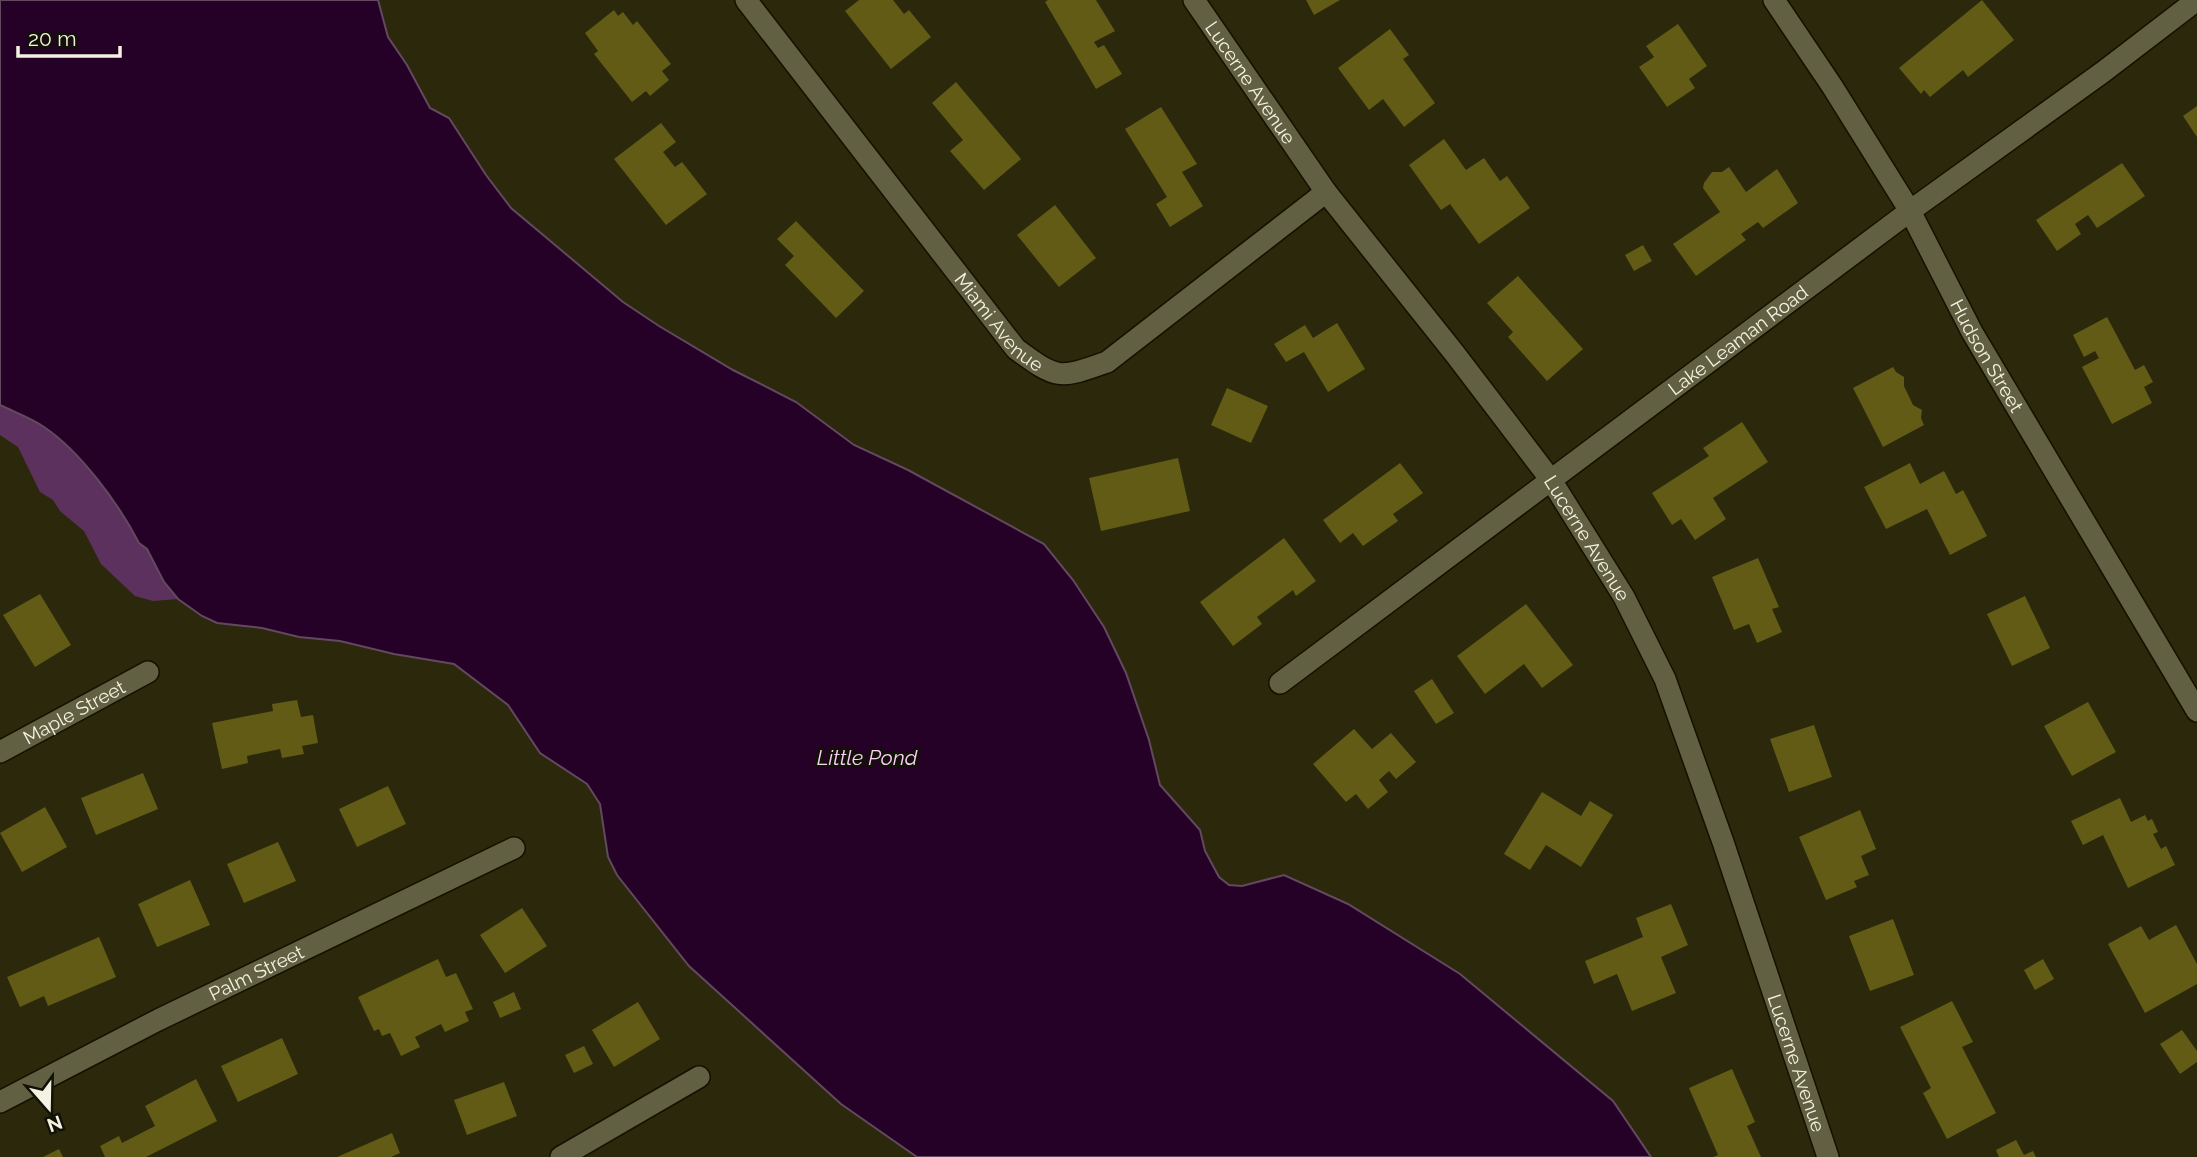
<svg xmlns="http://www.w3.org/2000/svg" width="2197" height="1157" font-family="Raleway,sans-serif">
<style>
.green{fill:#5d315d}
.water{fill:#250027;stroke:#63495f;stroke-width:2}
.building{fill:#625b16}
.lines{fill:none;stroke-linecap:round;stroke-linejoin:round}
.street-casing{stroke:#141100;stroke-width:24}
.street{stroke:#626042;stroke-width:21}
.labels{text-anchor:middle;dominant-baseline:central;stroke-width:6;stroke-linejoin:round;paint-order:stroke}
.street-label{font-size:19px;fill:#f4f3e2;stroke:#121106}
.water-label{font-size:21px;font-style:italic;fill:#fecdfd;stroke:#121106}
</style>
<rect width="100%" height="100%" fill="#2b280c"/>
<!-- green -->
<path class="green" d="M0,405C14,412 31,418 44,427C80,451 119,504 139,543L147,549L164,582L178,599L153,601L135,596L101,564L84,531L60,511L53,500L40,492L18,447L0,435Z"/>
<!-- water -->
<path class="water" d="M0,0H378L388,37L407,65L430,108L449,118L486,175L511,208L623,302L659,326L733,370L796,402L854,445L908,470L1044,544L1073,580L1104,627L1126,673L1149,740L1160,785L1200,830L1205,851L1219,877L1229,885L1242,886L1284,875L1348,904L1460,974L1613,1101L1651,1157H917L841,1104L689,966L617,875L608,857L600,804L587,784L540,753L508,705L454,664L394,654L340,641L299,637L262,628L217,623L202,616L178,599L164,582L147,549L139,543C119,504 80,451 44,427C31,418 14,412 0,405Z"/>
<!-- building -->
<path class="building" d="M859,0H893L904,14L909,10L931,37L891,69L845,11Z
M1048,0H1096L1115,31L1094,42L1098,48L1104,45L1122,74L1096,89L1045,2Z
M1306,0H1340L1314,15Z
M1982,0L2014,40L1968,77L1963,70L1930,97L1924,90L1921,94L1899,68Z
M614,10L618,16L623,12L633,25L637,21L671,64L662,71L669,80L650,96L646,91L632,102L594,54L598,51L585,33Z
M1678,24L1707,66L1689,79L1695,88L1667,107L1639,67L1654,57L1646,46Z
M1390,29L1409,55L1403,59L1435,103L1404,127L1383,99L1369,110L1338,68Z
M956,82L1021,159L984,190L950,151L963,140L932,103Z
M2197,106V137L2183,116Z
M1161,107L1197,164L1182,172L1203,206L1170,227L1156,204L1167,197L1125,129Z
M661,123L676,142L663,152L675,167L682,162L707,194L666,225L614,159Z
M1444,139L1466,170L1484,158L1500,181L1507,176L1530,208L1479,244L1450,204L1441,210L1409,165Z
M2122,163L2145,196L2097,228L2088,215L2075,224L2081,234L2057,251L2036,220Z
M1729,167L1746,192L1777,169L1798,203L1763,228L1758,222L1741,234L1746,240L1696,276L1673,244L1720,212L1703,188L1704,183L1712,172H1722Z
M1055,205L1096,258L1059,287L1017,235Z
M796,221L864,291L836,318L785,265L794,256L777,239Z
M1643,245L1652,261L1634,271L1625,255Z
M1518,276L1583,349L1547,381L1508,337L1513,332L1487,303Z
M2107,317L2135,370L2144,365L2153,382L2144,387L2152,403L2112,424L2082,367L2099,358L2095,351L2084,357L2073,335Z
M1337,323L1365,369L1328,392L1304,352L1286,362L1274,344L1305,325L1313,338Z
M1893,367L1896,372L1904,377V386L1913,405L1922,410L1921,418L1924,425L1883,447L1853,388Z
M1227,388L1268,406L1251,443L1211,425Z
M1742,422L1768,462L1713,498L1726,519L1695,540L1681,519L1672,525L1652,493L1709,456L1703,448Z
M1178,458L1190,511L1101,531L1089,478Z
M1400,463L1423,493L1393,514L1398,521L1363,546L1353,533L1340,543L1323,520Z
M1910,463L1920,484L1944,471L1956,494L1963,490L1987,536L1950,555L1927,509L1886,529L1864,487Z
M1284,538L1316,581L1296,596L1293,590L1257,617L1262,624L1233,646L1200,602Z
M1758,558L1779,607L1772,609L1782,632L1757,643L1749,624L1734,630L1712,577Z
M40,594L71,645L35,667L3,615Z
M2025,596L2050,648L2012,666L1987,614Z
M1526,604L1573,665L1542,688L1524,664L1485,694L1457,656Z
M1432,679L1454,713L1436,724L1414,691Z
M297,700L301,717L313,715L318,743L302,746L304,754L282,758L280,749L247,756L248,763L222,769L212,723L273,711L272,704Z
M2088,702L2116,752L2072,776L2044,726Z
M1814,725L1832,777L1789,792L1770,739Z
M1354,729L1372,749L1391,733L1416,762L1396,779L1389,771L1379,780L1388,792L1368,809L1356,794L1346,802L1313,764Z
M143,773L158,809L96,835L81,798Z
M388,786L406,824L357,847L339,809Z
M1542,792L1581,816L1590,801L1613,815L1581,867L1546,845L1530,870L1504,854Z
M2120,798L2131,822L2145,815L2148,821L2152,819L2158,832L2153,834L2161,849L2166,846L2175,865L2128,888L2103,835L2083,845L2071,821Z
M45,807L67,847L22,872L0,833Z
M1860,810L1876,849L1861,856L1869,875L1854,881L1857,887L1826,900L1799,837Z
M278,842L296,881L244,903L227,864Z
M190,880L210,925L157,947L138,904Z
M1671,904L1688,945L1661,957L1676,993L1632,1011L1617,974L1594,984L1585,961L1643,937L1636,918Z
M522,908L547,946L505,973L480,935Z
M1893,919L1914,975L1870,991L1849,936Z
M2176,925L2197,964V984L2145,1013L2108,944L2141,926L2149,940Z
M99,937L116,977L48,1006L44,996L20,1007L7,977Z
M438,959L446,977L456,973L473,1009L465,1012L469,1021L445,1032L441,1024L415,1037L420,1047L401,1056L390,1033L382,1036L379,1029L374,1031L358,997Z
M2043,959L2054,979L2035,990L2024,970Z
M514,992L521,1009L500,1018L493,1002Z
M1952,1001L1973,1042L1962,1047L1996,1113L1947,1139L1923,1093L1931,1088L1900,1027Z
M638,1002L660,1039L614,1067L592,1030Z
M2182,1030L2197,1051V1062L2180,1074L2160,1044Z
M282,1038L298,1074L238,1102L221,1066Z
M584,1046L593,1064L574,1073L565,1055Z
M1732,1069L1755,1122L1747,1126L1761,1157H1713L1718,1155L1689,1088Z
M196,1079L217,1121L146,1157H105L100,1146L119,1136L122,1143L155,1126L145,1106Z
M504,1082L517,1116L467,1135L454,1100Z
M392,1133L400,1153L391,1157H337Z
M2016,1140L2024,1155L2033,1151L2036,1157H1999L1996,1150Z
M59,1149L63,1157H43Z"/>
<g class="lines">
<defs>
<g id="street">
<path id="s1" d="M746,0L1016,349C1058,380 1059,379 1107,362L1326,192"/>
<path id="s2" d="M1194,0L1326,192L1455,354L1551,480L1624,597L1665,679L1723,842L1828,1157"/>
<path id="s3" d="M1774,0L1832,86L1910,211L1972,332L2197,711"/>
<path id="s4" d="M1280,683L1910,211L2103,72L2197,0"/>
<path id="s5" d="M0,752L148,672"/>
<path id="s6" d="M0,1102L158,1020L514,848"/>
<path d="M561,1157L699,1077"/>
</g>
</defs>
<!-- street casing -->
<use href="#street" class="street-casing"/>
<!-- street -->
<use href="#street" class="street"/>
</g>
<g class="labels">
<!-- street labels -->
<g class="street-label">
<text stroke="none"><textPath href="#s2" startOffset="100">Lucerne Avenue</textPath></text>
<text stroke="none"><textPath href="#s1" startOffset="410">Miami Avenue</textPath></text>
<text stroke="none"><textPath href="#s4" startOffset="572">Lake Leaman Road</textPath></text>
<text stroke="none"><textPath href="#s3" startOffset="415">Hudson Street</textPath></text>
<text stroke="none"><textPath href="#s2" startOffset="667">Lucerne Avenue</textPath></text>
<text stroke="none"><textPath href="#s5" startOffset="84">Maple Street</textPath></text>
<text stroke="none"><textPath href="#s6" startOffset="287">Palm Street</textPath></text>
<text stroke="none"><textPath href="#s2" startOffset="1234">Lucerne Avenue</textPath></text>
</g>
<!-- water labels -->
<g class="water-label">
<text x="867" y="757">Little Pond</text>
</g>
</g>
<!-- north arrow -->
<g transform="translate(49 1108) rotate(160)" stroke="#121106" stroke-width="5" paint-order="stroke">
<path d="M0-5L12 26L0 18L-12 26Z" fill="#f4f3e2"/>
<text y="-10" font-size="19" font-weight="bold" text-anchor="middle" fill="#f4f3e2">N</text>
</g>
<!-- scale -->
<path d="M18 46v10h102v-10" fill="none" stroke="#f4f3e2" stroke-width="3.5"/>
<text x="28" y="46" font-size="21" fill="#f4f3e2" stroke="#121106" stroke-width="5" paint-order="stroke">20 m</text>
</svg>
